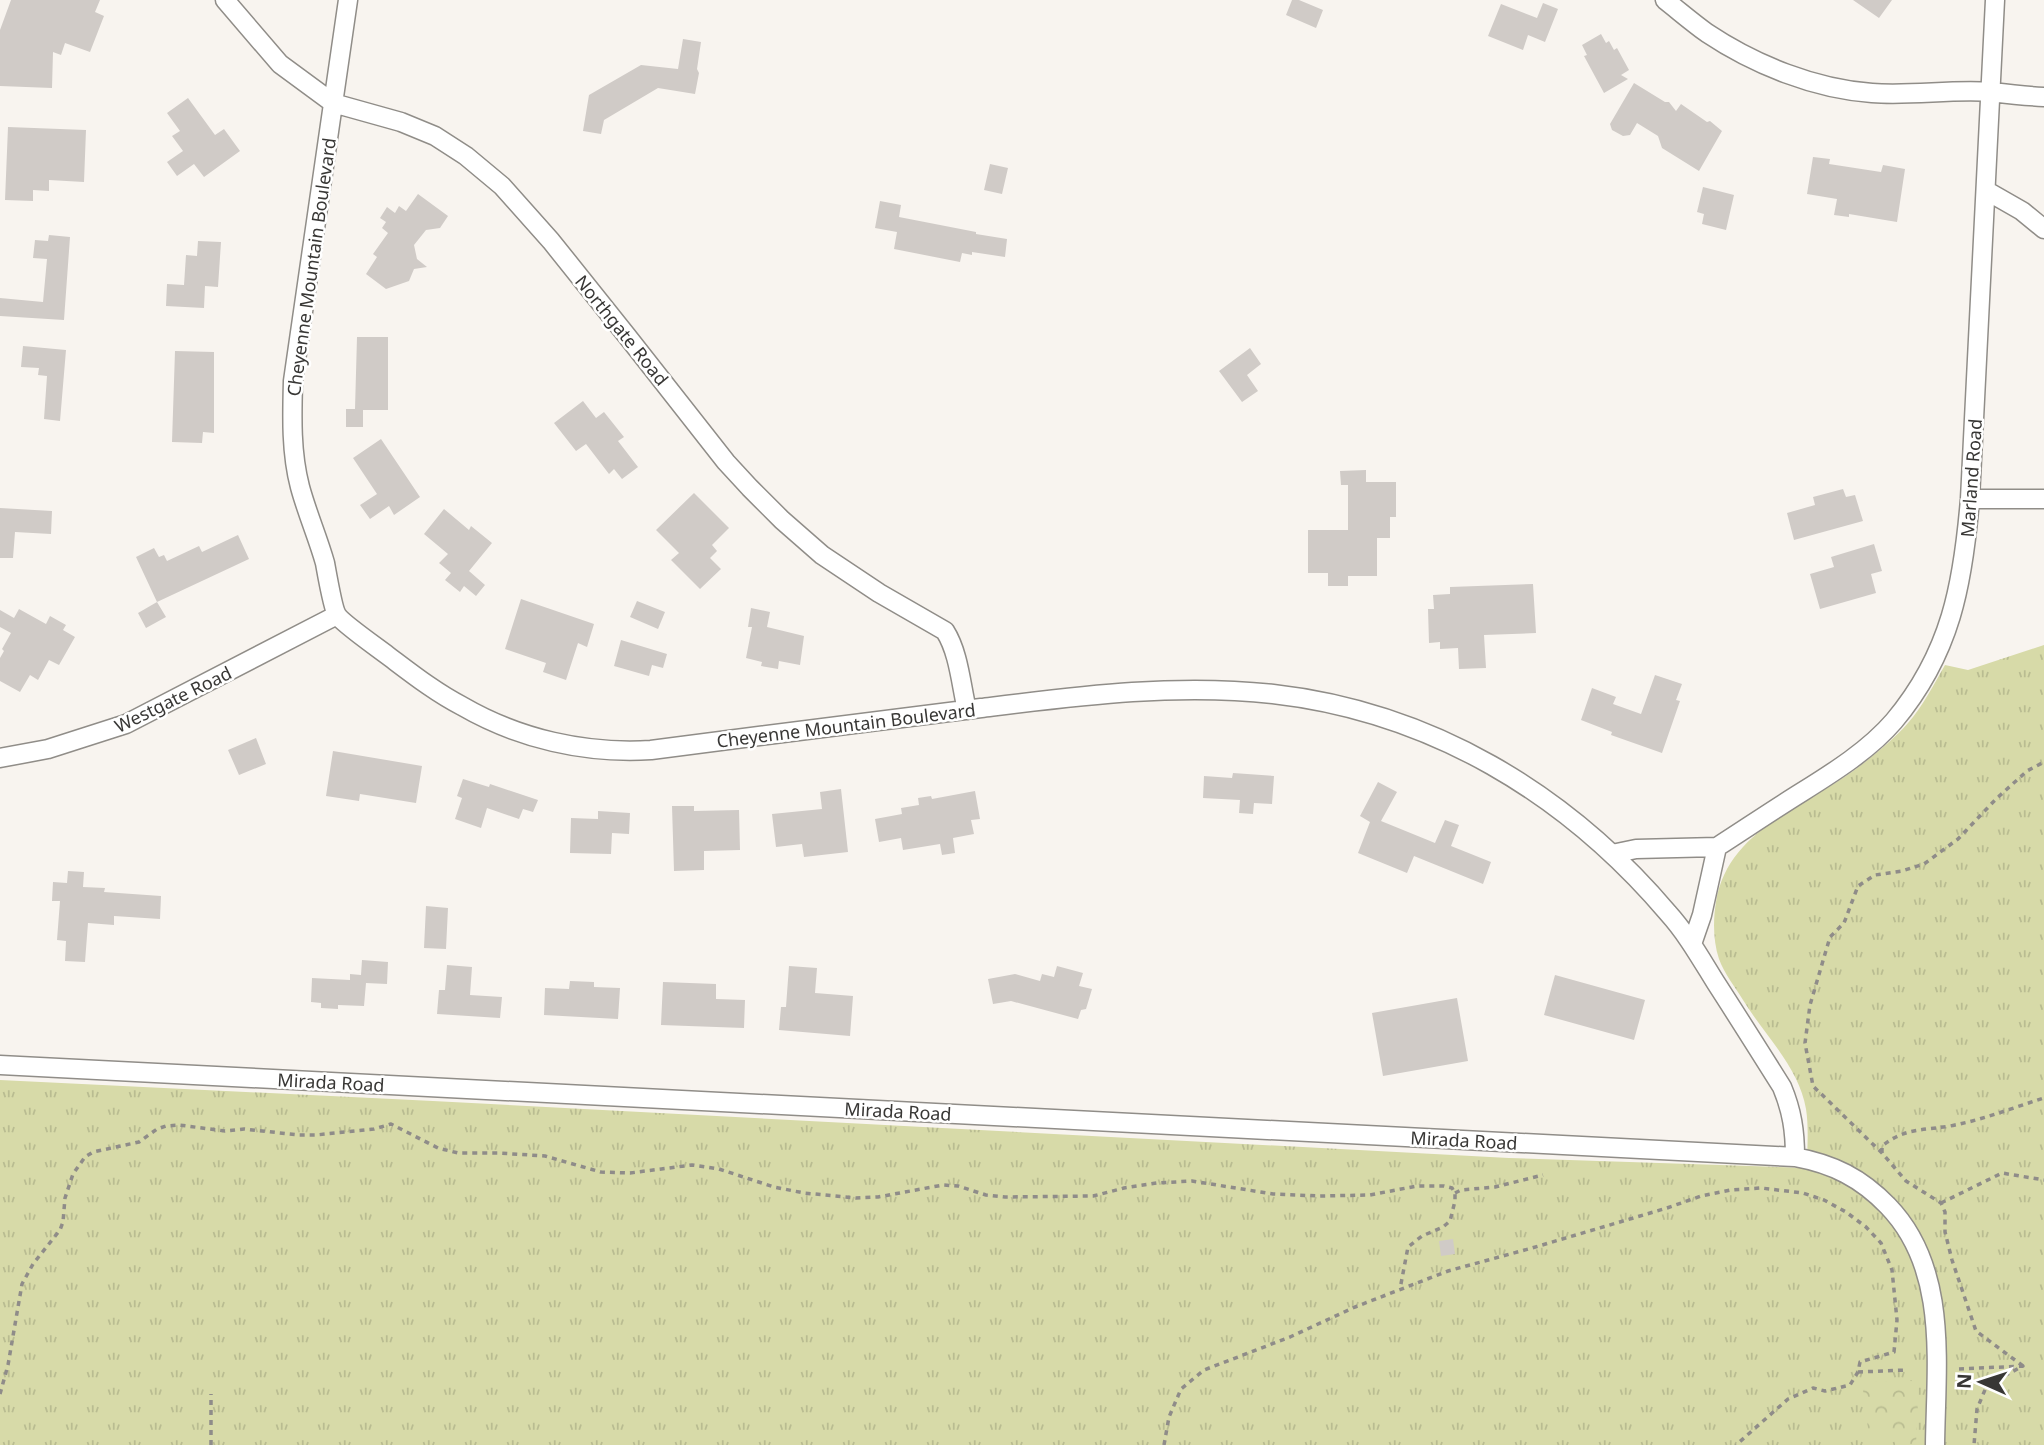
<svg xmlns="http://www.w3.org/2000/svg" width="2044" height="1445" font-family="'Noto Sans',sans-serif">
<style>
.grass{fill:url(#grass-tufts)}
.forest{fill:url(#forest-crowns)}
.building{fill:#d0cbc7}
.lines{fill:none;stroke-linecap:round;stroke-linejoin:round}
.minor-casing{stroke:#908d88;stroke-width:21}
.path{stroke:#8f8c89;stroke-width:3.5;stroke-dasharray:5 5;stroke-linecap:butt}
.minor{stroke:#fff;stroke-width:18}
.labels{text-anchor:middle;dominant-baseline:central;stroke-width:5;stroke-linejoin:round;paint-order:stroke}
.street-label{font-size:18px;fill:#383735;stroke:#fff}
</style>
<defs>
<pattern id="grass-tufts" width="24" height="20" patternUnits="userSpaceOnUse" patternTransform="scale(1.75)"><rect width="24" height="20" fill="#d7daa8"/><path d="M3 7l-1-3M5 7V3M7 7l1-3M15 17l-1-3M17 17v-4M19 17l1-3" fill="none" stroke="#b9bc91"/></pattern>
<pattern id="forest-crowns" width="20" height="18" patternUnits="userSpaceOnUse" patternTransform="scale(1.75)"><rect width="20" height="18" fill="#d7daa8"/><path d="M2 6a3 3 0 1 1 6 0M12 15a3 3 0 1 1 6 0" fill="none" stroke="#b9bc91"/></pattern>
</defs>
<rect width="100%" height="100%" fill="#f8f4ef"/>
<!-- grass -->
<path class="grass" d="M2044,645V1445H0V1080L433,1101L1509,1158L1807,1168C1807,1149 1809,1128 1806,1109C1799,1067 1765,1036 1743,1000C1735,987 1724,973 1719,959C1713,941 1713,920 1716,902C1728,826 1813,805 1865,762C1880,750 1896,737 1908,723C1923,706 1934,684 1945,665L1968,670Z"/>
<!-- forest -->
<path class="forest" d="M1919,1380L1916,1445H1895V1440L1868,1429L1862,1382Z"/>
<!-- building -->
<path class="building" d="M11,0H100L95,12L104,16L90,52L65,43L61,55L53,52L52,88L0,86V30Z
M1292,0H1299L1323,10L1316,28L1286,15Z
M1853,0H1892L1879,18Z
M1543,3L1558,9L1545,42L1528,35L1523,50L1488,36L1501,4L1537,18Z
M1601,34L1606,43L1609,41L1614,50L1617,48L1629,70L1621,75L1628,79L1604,93L1584,56L1587,55L1582,45Z
M683,39L701,42L697,69L699,73L695,94L658,88L604,120L601,134L583,131L589,95L641,65L678,69Z
M1634,83L1665,102H1669L1676,111L1681,104L1707,122L1710,121L1722,131L1699,171L1662,148L1658,136L1637,123L1630,135L1623,136L1612,130L1610,124Z
M188,98L215,135L224,129L240,151L204,177L194,164L177,176L167,162L183,151L172,136L180,131L167,113Z
M8,127L86,130L84,182L49,180V191L33,190V201L5,200Z
M1813,157L1830,159L1829,164L1881,172L1883,165L1905,169L1897,222L1849,214V217L1834,215L1837,199L1807,194Z
M990,164L1008,168L1002,194L984,190Z
M1703,187L1734,195L1726,230L1702,224L1704,214L1697,212Z
M418,194L448,216L440,228L426,230L414,245L417,259L427,267L414,269L409,281L386,289L366,274L377,257L373,254L388,233L382,228L386,222L380,218L387,207L395,213L399,206L406,211Z
M880,201L901,205L899,217L976,232V234L1007,239L1005,257L972,252V255L962,253L960,262L894,249L897,232L875,228Z
M49,235L70,237L64,320L0,316V298L43,302L47,259L33,258L35,240L48,241Z
M198,241L221,242L218,287L205,286L204,308L166,306L167,284L184,285L186,255L197,256Z
M357,337H388V410H363V427H346V409H355Z
M23,346L66,350L60,421L44,419L47,376L38,375L39,368L21,367Z
M1250,348L1261,364L1247,375L1258,391L1242,402L1219,371Z
M175,351L214,352V433L203,432L202,443L172,442Z
M583,401L596,418L604,412L624,437L618,441L638,467L622,479L614,469L609,474L586,444L576,451L554,423Z
M381,439L420,497L394,515L389,506L370,519L360,505L377,494L353,458Z
M1366,470V482H1396V517H1390V538H1377V576H1348V586H1328V573H1308V530H1348V485H1341L1340,471Z
M1843,489L1846,497L1855,495L1863,521L1794,540L1787,513L1815,505L1813,497Z
M694,493L729,528L712,545L717,551L710,558L721,569L700,589L671,560L679,553L656,530Z
M0,508L52,511L51,534L15,532L13,558H0Z
M444,509L469,530L471,526L492,543L469,571L485,585L476,596L464,586L460,592L445,580L451,573L439,563L448,554L424,534Z
M238,535L249,559L157,602L136,557L154,548L159,557L164,555L167,561L199,546L202,552Z
M1874,544L1882,571L1871,574L1876,593L1820,609L1810,574L1834,567L1831,557Z
M1533,584L1536,633L1484,635L1486,668L1459,669L1458,648L1440,649V642L1429,643L1428,609H1434L1433,595L1450,594V587Z
M521,599L594,624L587,647L578,643L566,680L543,672L546,663L505,649Z
M637,601L665,612L658,629L630,617Z
M157,602L166,617L146,628L138,613Z
M751,608L770,612L767,627L804,636L800,665L779,661L778,669L761,666L762,662L746,658L752,627H748Z
M19,609L46,624L50,616L66,625L63,630L75,637L59,665L49,660L38,680L30,675L20,692L0,681V658L4,651L2,649L11,633L0,627V610L14,618Z
M621,640L667,654L663,668L652,665L649,676L614,666Z
M1655,675L1682,684L1676,700L1680,701L1662,753L1611,735L1612,732L1581,720L1592,688L1616,697L1613,704L1641,714Z
M256,738L266,764L239,775L228,750Z
M333,751L422,766L416,803L360,794L359,801L326,796Z
M1233,773L1274,776L1272,804L1254,803L1253,814L1239,813L1240,800L1203,798L1204,776L1232,778Z
M463,779L489,787L490,784L538,800L533,812L523,809L519,819L487,808L481,828L455,819L462,798L457,796Z
M1378,782L1397,792L1381,821L1435,843L1445,820L1459,825L1451,846L1491,862L1483,884L1414,856L1407,873L1358,853L1370,822L1360,816Z
M841,789L848,852L804,857L802,844L776,847L772,814L822,809L820,792Z
M975,791L980,819L971,820L974,834L953,838L955,853L942,855L940,844L903,850L901,838L879,842L875,819L902,814L901,808L919,805L918,798L931,796L932,799Z
M672,806H694V811L739,810L740,850L704,851V870L674,871Z
M598,811L630,813L629,834L612,833L611,854L570,853L571,818L598,819Z
M68,871L84,872L83,887L105,888L104,892L161,896L160,919L114,916V925L88,923L85,962L65,961L66,941L57,940L60,901H52L53,882L67,883Z
M426,906L448,908L446,949L424,948Z
M362,960L388,962L387,984L366,983L364,1006L338,1005V1009L321,1008V1003L311,1002L312,978L350,980V974L361,975Z
M447,965L472,967L470,995L502,997L500,1018L437,1014L439,990H445Z
M789,966L817,968L815,993L853,996L850,1036L779,1030L781,1007H786Z
M1057,966L1083,973L1079,986L1092,989L1086,1009L1081,1010L1078,1019L1011,1001L993,1004L988,979L1015,974L1040,981L1042,974L1054,977Z
M1555,975L1645,1000L1634,1040L1544,1015Z
M570,981L594,982V987L620,988L618,1019L544,1015L545,988L569,989Z
M663,982L716,984V999L745,1000L744,1028L661,1025Z
M1457,998L1468,1061L1383,1076L1372,1013Z
M1453,1239L1455,1254L1441,1256L1439,1241Z"/>
<g class="lines">
<defs>
<path id="minor" d="M225,0L280,64L333,103L401,122L435,136L466,156L502,186L551,241L627,336L726,462L750,488L782,520L822,555L879,593L945,631C959,653 961,685 967,710
M348,0L293,381C292,417 291,453 300,487C307,513 318,538 325,563C327,574 333,609 337,615C342,623 378,648 387,655C411,673 435,692 462,706C519,739 585,754 651,750C761,736 871,721 981,708C1078,696 1175,683 1273,694C1431,712 1566,793 1668,913C1687,934 1701,959 1716,983C1738,1017 1760,1052 1782,1087C1792,1111 1795,1131 1795,1157
M1665,0C1679,11 1693,23 1707,33C1755,65 1815,89 1872,93C1912,96 1952,89 1991,92C2008,94 2026,96 2044,97
M1987,191L2022,211L2044,229
M1970,499H2044
M0,758L48,749L126,724L337,615
M1717,847C1745,829 1773,810 1802,792C1834,772 1869,750 1894,721C1951,653 1963,584 1970,499L1995,0
M1612,854L1636,849L1717,847
M1692,944L1702,915L1717,847
M0,1065L1795,1157C1833,1164 1861,1178 1888,1206C1949,1269 1936,1364 1935,1445"/>
</defs>
<!-- minor casing -->
<use href="#minor" class="minor-casing"/>
<!-- path -->
<path class="path" d="M1882,1153V1146C1907,1126 1927,1131 1955,1125C1985,1119 2015,1107 2044,1098
M1455,1193L1461,1190L1495,1187L1543,1175
M1941,1203L2002,1173L2044,1180
M2023,1366L1976,1331L1952,1260L1945,1232V1212L1941,1203L1906,1181L1882,1153L1813,1086L1805,1043L1810,1005L1830,937L1844,923L1858,886L1875,875L1902,871L1924,864L1958,839L1996,799L2027,771L2044,762
M1959,1369L2023,1366L1987,1385L1977,1409L1974,1445
M1858,1372L1907,1370
M0,1394L8,1365L22,1284L33,1264L60,1230L63,1222L65,1198L73,1174L85,1157L93,1152L139,1142L157,1129L166,1126L179,1125L225,1131L244,1129L299,1135H316L374,1129L391,1124L438,1148L458,1153H498L545,1156L601,1172L630,1173L692,1165L719,1169L774,1187L804,1193L856,1198L878,1197L943,1185L958,1186L986,1195L1005,1197L1093,1196L1124,1188L1157,1183L1192,1181L1273,1194L1319,1196L1370,1195L1417,1186H1444L1452,1188L1455,1193V1201L1450,1221L1443,1227L1422,1236L1408,1247L1400,1289
M211,1445V1394
M1164,1445L1169,1417L1181,1389L1204,1370L1290,1337L1355,1307L1448,1271L1532,1248L1667,1208L1701,1196L1731,1190L1761,1188L1803,1193L1824,1200L1846,1212L1866,1227L1881,1243L1892,1270L1897,1320L1894,1352L1860,1362L1858,1372L1850,1385L1825,1391L1813,1388L1788,1399L1736,1445"/>
<!-- minor -->
<use href="#minor" class="minor"/>
</g>
<g class="labels">
<!-- street labels -->
<g class="street-label">
<text transform="translate(311 267) rotate(-82)">Cheyenne Mountain Boulevard</text>
<text transform="translate(622 330) rotate(51)">Northgate Road</text>
<text transform="translate(1971 478) rotate(-86)">Marland Road</text>
<text transform="translate(173 699) rotate(-26)">Westgate Road</text>
<text transform="translate(846 725) rotate(-7)">Cheyenne Mountain Boulevard</text>
<text transform="translate(331 1082) rotate(3)">Mirada Road</text>
<text transform="translate(898 1111) rotate(3)">Mirada Road</text>
<text transform="translate(1464 1140) rotate(3)">Mirada Road</text>
</g>
</g>
<!-- north arrow -->
<g transform="translate(1981 1382) rotate(273)" stroke="#ffffff" stroke-width="5" paint-order="stroke">
<path d="M0-5L12 26L0 18L-12 26Z" fill="#383735"/>
<text y="-10" font-size="19" font-weight="bold" text-anchor="middle" fill="#383735">N</text>
</g>
</svg>
